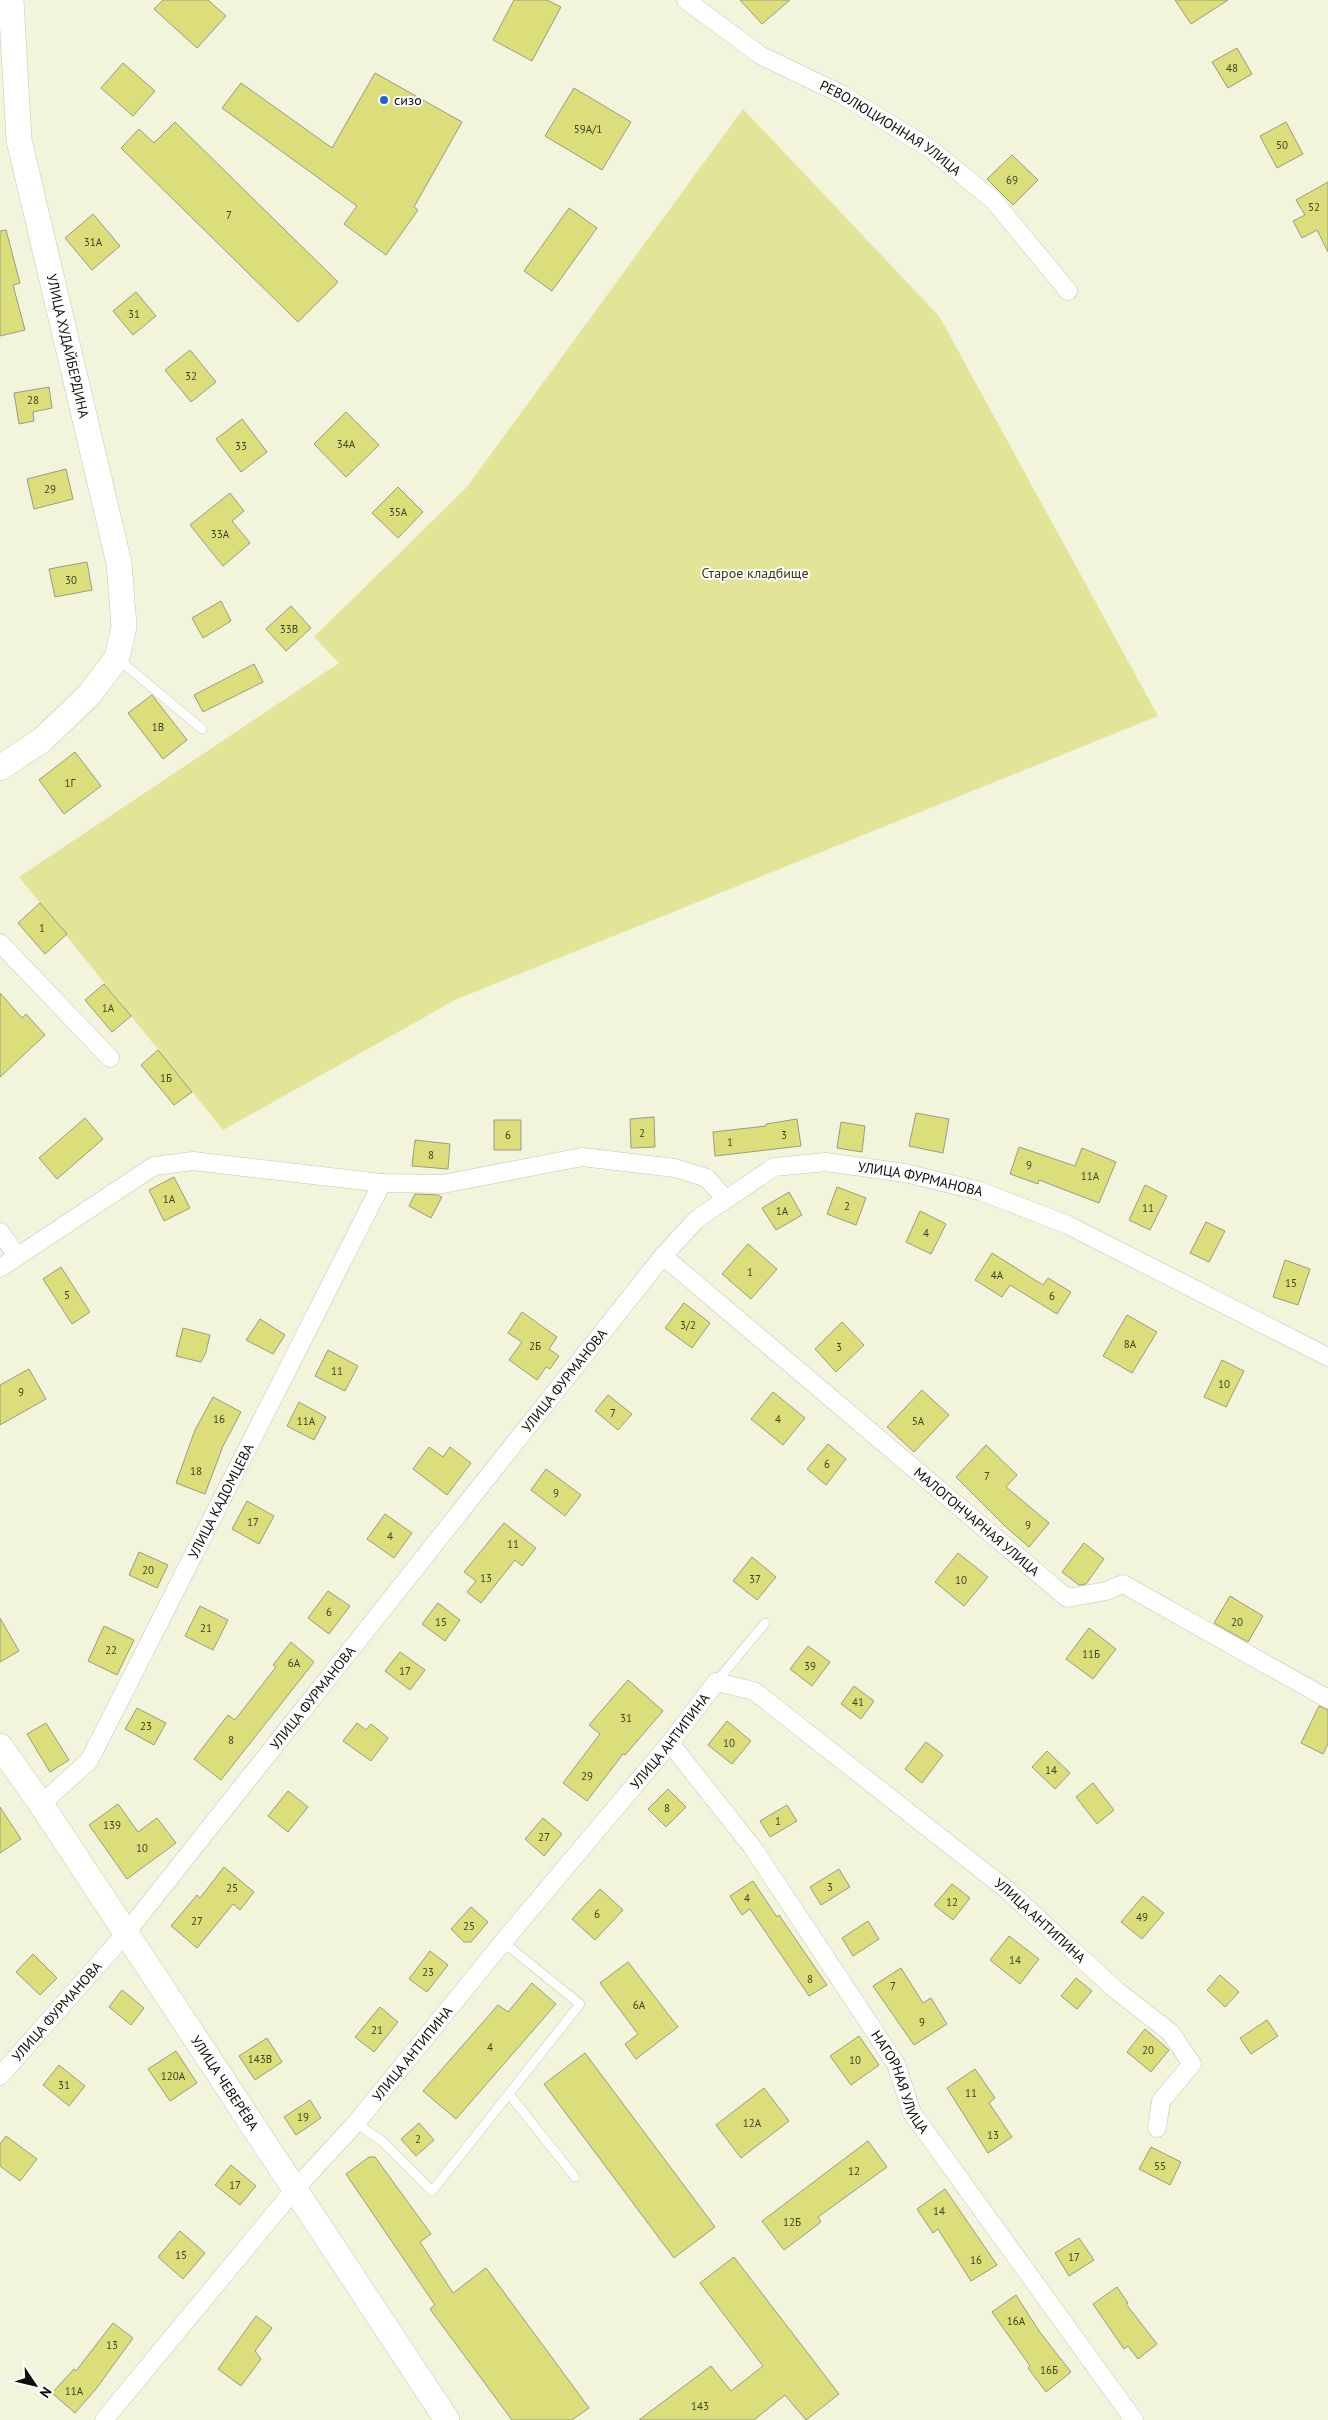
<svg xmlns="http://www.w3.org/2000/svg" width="1328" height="2420" font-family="'PT Sans',sans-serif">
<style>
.green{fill:#e2e498}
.building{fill:#dcde7b;stroke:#9a9b85}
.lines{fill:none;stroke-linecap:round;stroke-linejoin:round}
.lane-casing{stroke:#c6c7b0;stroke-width:10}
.street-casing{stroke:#c6c7b0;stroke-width:19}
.secondary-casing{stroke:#c6c7b0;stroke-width:26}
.lane{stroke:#fff;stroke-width:9}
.street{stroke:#fff;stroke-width:18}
.secondary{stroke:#fff;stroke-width:25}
.poi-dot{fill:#1c61cc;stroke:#fff;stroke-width:2}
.labels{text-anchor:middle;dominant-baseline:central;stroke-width:4;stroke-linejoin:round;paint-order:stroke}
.number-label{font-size:11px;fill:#424324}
.poi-label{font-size:14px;fill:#0f0f07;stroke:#fff;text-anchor:start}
.street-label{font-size:14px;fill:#0f0f07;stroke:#fff}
.park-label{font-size:14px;fill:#39390e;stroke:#fff}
</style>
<rect width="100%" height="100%" fill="#f2f4dc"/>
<!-- green -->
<path class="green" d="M743,109L939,316L1158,716L455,1000L223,1130L19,877L339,663L314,637L467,487Z"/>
<!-- building -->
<path class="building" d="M163,0H208L226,16L197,48L154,9Z
M514,0H547L561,7L532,61L493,40Z
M740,0H790L762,24Z
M1175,0H1228L1191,24Z
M1237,48L1252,74L1228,88L1212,62Z
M123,63L155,91L133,116L101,88Z
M375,73L462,122L414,207L418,210L386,255L344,224L357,206L222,108L241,83L332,148Z
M574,88L631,122L602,170L545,136Z
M175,122L338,282L298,322L121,148L139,129L154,143Z
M1286,122L1303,154L1277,168L1260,136Z
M1012,155L1038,180L1013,205L987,179Z
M1328,182V252L1317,230L1302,238L1293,221L1305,215L1296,200Z
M569,208L597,228L552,291L524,271Z
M93,214L120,246L92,270L65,238Z
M6,230L20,283L13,285L25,330L0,336V231Z
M136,292L156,316L133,335L113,311Z
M190,350L216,382L191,402L165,370Z
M49,387L52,408L33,412L34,421L19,424L14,393Z
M346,412L379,445L346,477L314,444Z
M242,419L267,452L241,472L216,439Z
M66,469L73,499L34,509L27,479Z
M398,487L423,512L398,538L372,513Z
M230,493L244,511L232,521L250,543L223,566L190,525Z
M87,562L92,590L55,597L49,569Z
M221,601L231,621L203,638L192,618Z
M291,606L311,628L286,651L266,629Z
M254,664L263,682L203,712L194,695Z
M152,695L187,740L163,759L128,713Z
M75,752L101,786L64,814L39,780Z
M40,903L67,934L45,954L18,923Z
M104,984L131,1016L112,1032L85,1000Z
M0,993L22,1018L26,1014L45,1035L0,1077Z
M158,1050L192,1092L174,1105L141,1065Z
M916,1113L949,1119L943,1153L909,1146Z
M654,1117L655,1147L631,1148L630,1119Z
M85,1118L103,1139L57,1179L39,1158Z
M797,1119L801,1146L715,1156L713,1132L766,1126V1124Z
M494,1120H521V1150H494Z
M841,1122L865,1126L862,1152L837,1148Z
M415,1140L450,1144L448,1169L412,1166Z
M1019,1147L1075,1166L1082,1148L1116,1162L1099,1203L1039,1180L1038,1184L1010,1174Z
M174,1177L190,1208L164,1221L149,1190Z
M1145,1185L1167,1196L1150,1230L1129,1220Z
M837,1187L866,1198L856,1225L827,1214Z
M789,1192L802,1215L776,1230L762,1208Z
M415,1194L438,1195L442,1197L431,1218L409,1206Z
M920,1211L946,1224L931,1254L906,1242Z
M1206,1222L1225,1231L1209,1262L1190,1253Z
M748,1244L777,1269L751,1299L722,1274Z
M992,1253L1043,1285L1048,1278L1071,1292L1057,1314L1010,1285L1002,1297L975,1280Z
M1285,1260L1310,1269L1298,1305L1273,1297Z
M61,1267L90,1312L72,1324L43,1279Z
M684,1303L710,1323L692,1348L665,1328Z
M522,1312L557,1337L549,1349L559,1356L550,1369L546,1367L537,1380L509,1360L522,1342L508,1333Z
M1127,1315L1157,1332L1132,1373L1103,1356Z
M260,1319L285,1335L273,1354L246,1340Z
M842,1322L864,1345L836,1372L815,1349Z
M183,1328L210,1335L206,1352L201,1362L176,1356Z
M328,1350L358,1366L345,1391L315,1376Z
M1222,1360L1244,1371L1226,1407L1204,1397Z
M29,1369L46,1399L0,1425V1385Z
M922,1390L949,1415L914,1452L887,1427Z
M773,1392L805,1418L783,1445L751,1419Z
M608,1395L632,1414L618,1430L595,1411Z
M213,1397L241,1412L223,1446L205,1494L176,1483L195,1430Z
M299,1402L326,1417L314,1440L287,1426Z
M828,1444L846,1459L826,1485L807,1469Z
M986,1445L1017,1475L1006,1487L1049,1523L1029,1547L1007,1528L956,1477Z
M429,1447L443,1457L450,1447L471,1463L447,1495L413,1469Z
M546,1469L581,1495L565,1516L531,1490Z
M247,1501L274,1516L259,1544L232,1529Z
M385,1514L412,1533L394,1558L367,1539Z
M504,1523L536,1548L522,1566L515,1560L481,1603L467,1592L476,1581L464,1572Z
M1084,1543L1104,1559L1086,1584L1079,1585L1062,1572Z
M139,1552L168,1565L157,1588L129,1575Z
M958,1553L988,1577L964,1606L935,1582Z
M752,1557L776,1577L757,1600L733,1581Z
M328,1591L350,1606L329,1634L308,1618Z
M1230,1596L1263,1616L1248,1642L1214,1623Z
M438,1603L460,1620L445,1641L422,1624Z
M200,1606L228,1620L213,1650L185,1636Z
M0,1618L19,1651L0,1662Z
M104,1626L134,1640L117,1675L88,1661Z
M1089,1628L1116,1649L1093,1679L1066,1659Z
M291,1642L314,1662L221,1780L194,1759L228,1715L235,1720L276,1667L273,1665Z
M808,1646L830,1662L812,1686L790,1669Z
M400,1652L425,1670L410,1690L385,1671Z
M628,1680L663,1711L625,1755L623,1754L587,1801L563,1783L600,1734L589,1725Z
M854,1686L874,1701L861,1719L841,1704Z
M1319,1706L1328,1710V1744L1323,1754L1301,1743Z
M137,1708L166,1723L154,1745L125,1729Z
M727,1721L751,1741L732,1764L708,1745Z
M46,1723L69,1760L50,1772L27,1734Z
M357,1723L366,1730L371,1724L388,1738L371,1761L343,1741Z
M926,1742L943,1755L922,1783L905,1769Z
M1047,1751L1070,1773L1055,1789L1032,1767Z
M1093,1783L1114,1810L1097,1824L1076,1797Z
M668,1789L686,1807L666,1827L648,1809Z
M288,1791L308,1807L288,1832L268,1816Z
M118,1804L138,1832L157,1818L176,1843L127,1879L89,1825Z
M787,1805L797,1821L770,1837L760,1821Z
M0,1807L21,1839L0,1853Z
M543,1818L562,1834L544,1856L525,1839Z
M224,1867L254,1892L240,1910L233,1904L197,1948L171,1926L197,1895L200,1898Z
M839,1869L850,1887L821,1905L810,1887Z
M753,1881L777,1917L779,1915L827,1985L809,1996L750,1909L742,1915L730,1896Z
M952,1884L970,1898L953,1920L934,1905Z
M600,1889L623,1910L595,1940L572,1919Z
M1143,1896L1164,1913L1142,1939L1121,1922Z
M471,1907L488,1922L471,1942H464L451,1929Z
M868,1921L879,1939L853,1956L842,1938Z
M1009,1936L1039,1959L1020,1984L990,1960Z
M430,1951L448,1965L427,1992L409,1979Z
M33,1954L57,1978L40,1995L16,1972Z
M628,1962L678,2027L636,2059L625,2044L638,2034L600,1983Z
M901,1968L923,2003L931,1998L947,2024L914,2045L873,1986Z
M1220,1975L1239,1992L1225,2007L1207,1990Z
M1076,1978L1092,1991L1077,2009L1061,1996Z
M532,1983L556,2004L456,2119L423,2091L498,2005L508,2012Z
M122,1990L144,2008L131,2025L109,2007Z
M380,2007L398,2022L374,2052L355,2037Z
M1267,2020L1278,2036L1251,2054L1240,2038Z
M1145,2029L1169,2050L1151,2072L1127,2052Z
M859,2036L879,2065L851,2085L830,2056Z
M267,2038L282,2062L255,2080L239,2056Z
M176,2051L197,2083L170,2101L148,2069Z
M585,2053L715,2227L674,2258L544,2084Z
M59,2065L85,2086L69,2106L43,2085Z
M975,2069L995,2098L989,2103L1012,2137L988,2153L947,2088Z
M764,2088L789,2121L741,2158L716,2125Z
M310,2100L321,2118L296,2135L284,2117Z
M419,2123L434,2140L416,2156L401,2139Z
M6,2136L37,2159L20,2181L0,2166V2144Z
M868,2141L887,2167L818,2217L821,2222L784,2250L762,2221Z
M1151,2147L1181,2162L1170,2185L1139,2169Z
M369,2157H375L431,2234L420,2242L453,2293L486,2268L589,2408L572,2420H512L430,2309L435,2305L346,2174Z
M231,2165L256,2186L240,2205L215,2185Z
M945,2189L997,2265L971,2281L938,2229L933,2233L917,2209Z
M180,2231L205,2253L183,2279L158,2257Z
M1079,2238L1094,2260L1069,2276L1055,2253Z
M734,2257L839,2394L806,2420L785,2395L754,2420H639L711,2366L731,2391L763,2366L700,2283Z
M1117,2287L1128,2303L1126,2304L1157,2344L1138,2359L1128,2346L1124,2349L1093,2304Z
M1016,2295L1039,2331L1071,2372L1046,2392L1028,2368L1030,2366L992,2312Z
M256,2316L272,2328L255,2351L261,2359L241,2386L218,2369Z
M113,2323L133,2338L96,2389L75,2413L52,2393L74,2369L76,2371Z"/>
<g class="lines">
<defs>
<path id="lane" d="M118,659L202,729
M716,1682L765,1623
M509,2094L575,2177
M356,2123L382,2141L432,2191L580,2004L503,1942"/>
<g id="street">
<path id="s1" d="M686,0L760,55L841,94L929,148L993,200L1068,291"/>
<path d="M0,943L110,1058"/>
<path d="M0,1232L17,1256"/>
<path id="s2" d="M663,1256L1067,1598L1106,1591L1123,1584L1328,1699"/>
<path d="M0,1268L154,1166L193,1161L382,1183L443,1184L582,1157L675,1168L707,1178L725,1199"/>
<path id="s3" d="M670,1743L753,1848L896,2064L912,2113L1134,2420"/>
<path id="s4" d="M41,1804L89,1761L382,1183"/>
<path id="s5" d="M0,2076L126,1933L663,1256L697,1219L774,1167L826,1162L905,1173L980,1191L1068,1225L1328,1357"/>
<path id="s6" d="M104,2420L294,2190L356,2123L503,1942L670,1743L716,1682L754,1691L1006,1889L1116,1990L1170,2032L1192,2064L1161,2101L1157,2128"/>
</g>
<g id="secondary">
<path d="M0,768L42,740L89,695L117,658L124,626L119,563L19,140L11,0"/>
<path id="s7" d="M0,1746L41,1804L447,2420"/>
</g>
</defs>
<!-- lane casing -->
<use href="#lane" class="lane-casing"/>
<!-- street casing -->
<use href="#street" class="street-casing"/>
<!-- secondary casing -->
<use href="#secondary" class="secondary-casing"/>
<!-- lane -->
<use href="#lane" class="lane"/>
<!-- street -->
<use href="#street" class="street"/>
<!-- secondary -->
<use href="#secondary" class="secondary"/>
</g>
<!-- markers -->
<circle class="poi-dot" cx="384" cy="100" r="5"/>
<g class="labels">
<!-- number labels -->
<g class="number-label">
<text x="1232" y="68">48</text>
<text x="588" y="129">59А/1</text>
<text x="1282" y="145">50</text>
<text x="1012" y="180">69</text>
<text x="1314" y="207">52</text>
<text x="229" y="215">7</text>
<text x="93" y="242">31А</text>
<text x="134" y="314">31</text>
<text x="191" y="376">32</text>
<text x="33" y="400">28</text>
<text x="346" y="444">34А</text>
<text x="241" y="446">33</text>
<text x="50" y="489">29</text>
<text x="398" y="512">35А</text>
<text x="220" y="534">33А</text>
<text x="71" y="580">30</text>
<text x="289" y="629">33В</text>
<text x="158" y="727">1В</text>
<text x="70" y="783">1Г</text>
<text x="42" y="928">1</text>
<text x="108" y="1008">1А</text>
<text x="166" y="1078">1Б</text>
<text x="642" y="1133">2</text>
<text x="508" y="1135">6</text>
<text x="784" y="1135">3</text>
<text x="730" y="1142">1</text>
<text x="431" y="1155">8</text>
<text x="1029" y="1165">9</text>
<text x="1090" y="1176">11А</text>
<text x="169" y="1199">1А</text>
<text x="847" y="1206">2</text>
<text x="1148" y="1208">11</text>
<text x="782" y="1211">1А</text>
<text x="926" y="1233">4</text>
<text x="750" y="1272">1</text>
<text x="997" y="1275">4А</text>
<text x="1291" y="1283">15</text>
<text x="67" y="1295">5</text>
<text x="1052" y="1296">6</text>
<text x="688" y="1325">3/2</text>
<text x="1130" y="1344">8А</text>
<text x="535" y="1346">2Б</text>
<text x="839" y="1347">3</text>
<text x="337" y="1371">11</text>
<text x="1224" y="1384">10</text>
<text x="21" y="1392">9</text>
<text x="613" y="1413">7</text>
<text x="219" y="1419">16</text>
<text x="778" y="1419">4</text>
<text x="306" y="1421">11А</text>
<text x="918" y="1421">5А</text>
<text x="827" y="1464">6</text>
<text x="196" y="1471">18</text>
<text x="987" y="1476">7</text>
<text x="556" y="1493">9</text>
<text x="253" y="1522">17</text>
<text x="1028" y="1525">9</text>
<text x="390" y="1536">4</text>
<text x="513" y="1544">11</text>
<text x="148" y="1570">20</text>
<text x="486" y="1578">13</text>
<text x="755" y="1579">37</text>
<text x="961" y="1580">10</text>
<text x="329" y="1612">6</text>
<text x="441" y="1622">15</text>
<text x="1237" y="1622">20</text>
<text x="206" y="1628">21</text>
<text x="111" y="1650">22</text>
<text x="1091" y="1654">11Б</text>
<text x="294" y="1663">6А</text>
<text x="810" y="1666">39</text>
<text x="405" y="1671">17</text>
<text x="858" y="1702">41</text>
<text x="626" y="1718">31</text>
<text x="146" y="1726">23</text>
<text x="231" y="1740">8</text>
<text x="729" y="1743">10</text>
<text x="1051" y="1770">14</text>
<text x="587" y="1776">29</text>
<text x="667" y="1808">8</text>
<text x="778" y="1821">1</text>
<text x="112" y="1825">139</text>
<text x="544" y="1837">27</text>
<text x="142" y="1848">10</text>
<text x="830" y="1887">3</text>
<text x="232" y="1888">25</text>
<text x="747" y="1898">4</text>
<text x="952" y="1902">12</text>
<text x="597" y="1914">6</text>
<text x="1142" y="1917">49</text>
<text x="197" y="1921">27</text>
<text x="469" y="1926">25</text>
<text x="1015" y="1960">14</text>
<text x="428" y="1972">23</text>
<text x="810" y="1979">8</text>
<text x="893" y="1986">7</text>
<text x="639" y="2005">6А</text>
<text x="922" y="2022">9</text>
<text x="377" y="2030">21</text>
<text x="490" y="2047">4</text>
<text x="1148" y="2050">20</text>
<text x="260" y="2059">143В</text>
<text x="855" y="2060">10</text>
<text x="173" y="2076">120А</text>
<text x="64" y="2085">31</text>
<text x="971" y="2093">11</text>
<text x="303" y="2117">19</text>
<text x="752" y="2123">12А</text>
<text x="993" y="2135">13</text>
<text x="418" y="2139">2</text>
<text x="1160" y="2166">55</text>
<text x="854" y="2171">12</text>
<text x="235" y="2185">17</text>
<text x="939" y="2211">14</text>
<text x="792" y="2222">12Б</text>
<text x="181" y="2255">15</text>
<text x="1074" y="2257">17</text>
<text x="976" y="2260">16</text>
<text x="1016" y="2321">16А</text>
<text x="112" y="2345">13</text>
<text x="1049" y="2370">16Б</text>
<text x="74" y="2391">11А</text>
<text x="700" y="2406">143</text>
</g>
<!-- poi labels -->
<g class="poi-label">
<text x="394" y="100">сизо</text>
</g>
<!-- street labels -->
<g class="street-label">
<text stroke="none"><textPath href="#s1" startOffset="242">РЕВОЛЮЦИОННАЯ УЛИЦА</textPath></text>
<text transform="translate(68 346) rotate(77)">УЛИЦА ХУДАЙБЕРДИНА</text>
<text stroke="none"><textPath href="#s5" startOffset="1346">УЛИЦА ФУРМАНОВА</textPath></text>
<text stroke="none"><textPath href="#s5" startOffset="896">УЛИЦА ФУРМАНОВА</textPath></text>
<text stroke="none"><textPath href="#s4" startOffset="356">УЛИЦА КАДОМЦЕВА</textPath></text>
<text stroke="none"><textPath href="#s2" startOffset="411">МАЛОГОНЧАРНАЯ УЛИЦА</textPath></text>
<text stroke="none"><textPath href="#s5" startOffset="491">УЛИЦА ФУРМАНОВА</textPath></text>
<text stroke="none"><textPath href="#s6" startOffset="884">УЛИЦА АНТИПИНА</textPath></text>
<text stroke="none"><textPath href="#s6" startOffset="1365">УЛИЦА АНТИПИНА</textPath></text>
<text stroke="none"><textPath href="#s5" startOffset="86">УЛИЦА ФУРМАНОВА</textPath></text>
<text stroke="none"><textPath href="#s6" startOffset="479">УЛИЦА АНТИПИНА</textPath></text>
<text stroke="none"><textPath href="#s3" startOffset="411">НАГОРНАЯ УЛИЦА</textPath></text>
<text stroke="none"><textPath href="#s7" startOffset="405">УЛИЦА ЧЕВЕРЁВА</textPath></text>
</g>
<!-- park labels -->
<g class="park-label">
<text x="755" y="573">Старое кладбище</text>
</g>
</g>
<!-- north arrow -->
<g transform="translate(35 2385) rotate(125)" stroke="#ffffff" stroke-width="4" paint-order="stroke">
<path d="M0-4L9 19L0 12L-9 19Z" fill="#0f0f07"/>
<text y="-8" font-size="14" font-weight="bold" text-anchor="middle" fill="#0f0f07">N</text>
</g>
</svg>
